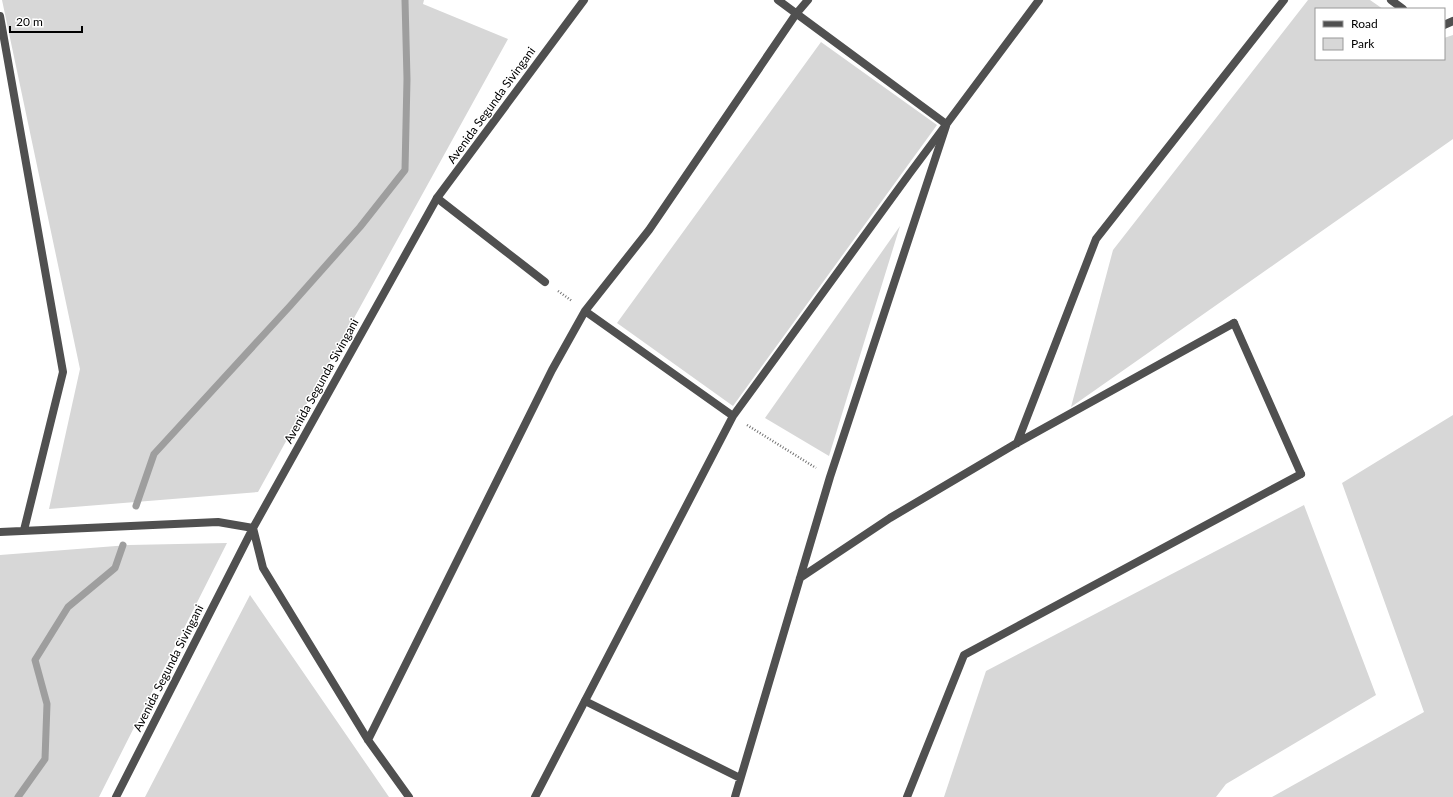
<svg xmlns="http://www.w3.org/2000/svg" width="1453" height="797" font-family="Lato,sans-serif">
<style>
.green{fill:#d7d7d7}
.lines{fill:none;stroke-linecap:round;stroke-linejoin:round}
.stream{stroke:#9e9e9e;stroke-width:7}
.path{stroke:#727272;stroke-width:2.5;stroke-dasharray:1 2;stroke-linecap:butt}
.service{stroke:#505050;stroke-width:8}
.minor{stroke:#505050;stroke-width:8}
.labels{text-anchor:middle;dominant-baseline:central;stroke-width:3;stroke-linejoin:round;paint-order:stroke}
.street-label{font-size:12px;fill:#000;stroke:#fff}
</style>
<rect width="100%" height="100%" fill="#fff"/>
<!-- green -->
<path class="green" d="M2,0H424L423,4L508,39L258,492L49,509L80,369Z
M1308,0H1370L1383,9H1316V59H1444V38L1453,35V139L1071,407L1113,250Z
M821,42L937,125L733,406L617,323Z
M900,226L829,456L765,418Z
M1453,415V797H1272L1424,712L1342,483Z
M1304,505L1376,695L1226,784L1216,797H944L986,671Z
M227,543L99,797H0V555L129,545Z
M250,595L389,797H145Z"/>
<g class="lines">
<!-- stream -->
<path class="stream" d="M136,506L154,454L290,306L360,227L405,170L407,79L405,0
M18,797L45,759L47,704L35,660L68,607L115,568L123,545"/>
<!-- path -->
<path class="path" d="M558,291L572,301
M747,425L816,468"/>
<!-- service -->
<path class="service" d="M437,198L545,282
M1017,443L1096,239L1284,0
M800,578L890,518L1017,443L1234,323
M585,701L740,778
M735,797L830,477L946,126
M907,797L964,655L1301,474"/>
<!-- minor -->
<path class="minor" d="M778,0L946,124
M1391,0L1403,9
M0,16L63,372L24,530
M1444,25L1453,21
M585,311L733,416
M1234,323L1301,474
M0,532L218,522L253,528L263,568L368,740L409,797
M368,740L552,370L585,311L649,230L796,14L808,0
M116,797L253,528L437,198L584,0
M535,797L733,416L910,173L1039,0"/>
</g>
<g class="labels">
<!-- street labels -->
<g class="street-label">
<text transform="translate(491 105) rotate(-54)">Avenida Segunda Sivingani</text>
<text transform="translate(321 381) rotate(-61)">Avenida Segunda Sivingani</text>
<text transform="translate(168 668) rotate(-63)">Avenida Segunda Sivingani</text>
</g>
</g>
<!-- legend -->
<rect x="1315" y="8" width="130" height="52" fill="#ffffff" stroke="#999999"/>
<rect x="1323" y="21" width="20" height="6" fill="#505050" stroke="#999999"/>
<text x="1351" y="28" font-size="12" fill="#000000">Road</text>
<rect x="1323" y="38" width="20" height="12" fill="#d7d7d7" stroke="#999999"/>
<text x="1351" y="48" font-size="12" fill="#000000">Park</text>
<!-- scale -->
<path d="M10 26v6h72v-6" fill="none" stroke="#000000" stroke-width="2"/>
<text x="16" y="26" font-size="12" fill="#000000" stroke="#ffffff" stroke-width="3" paint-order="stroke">20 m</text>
</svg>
